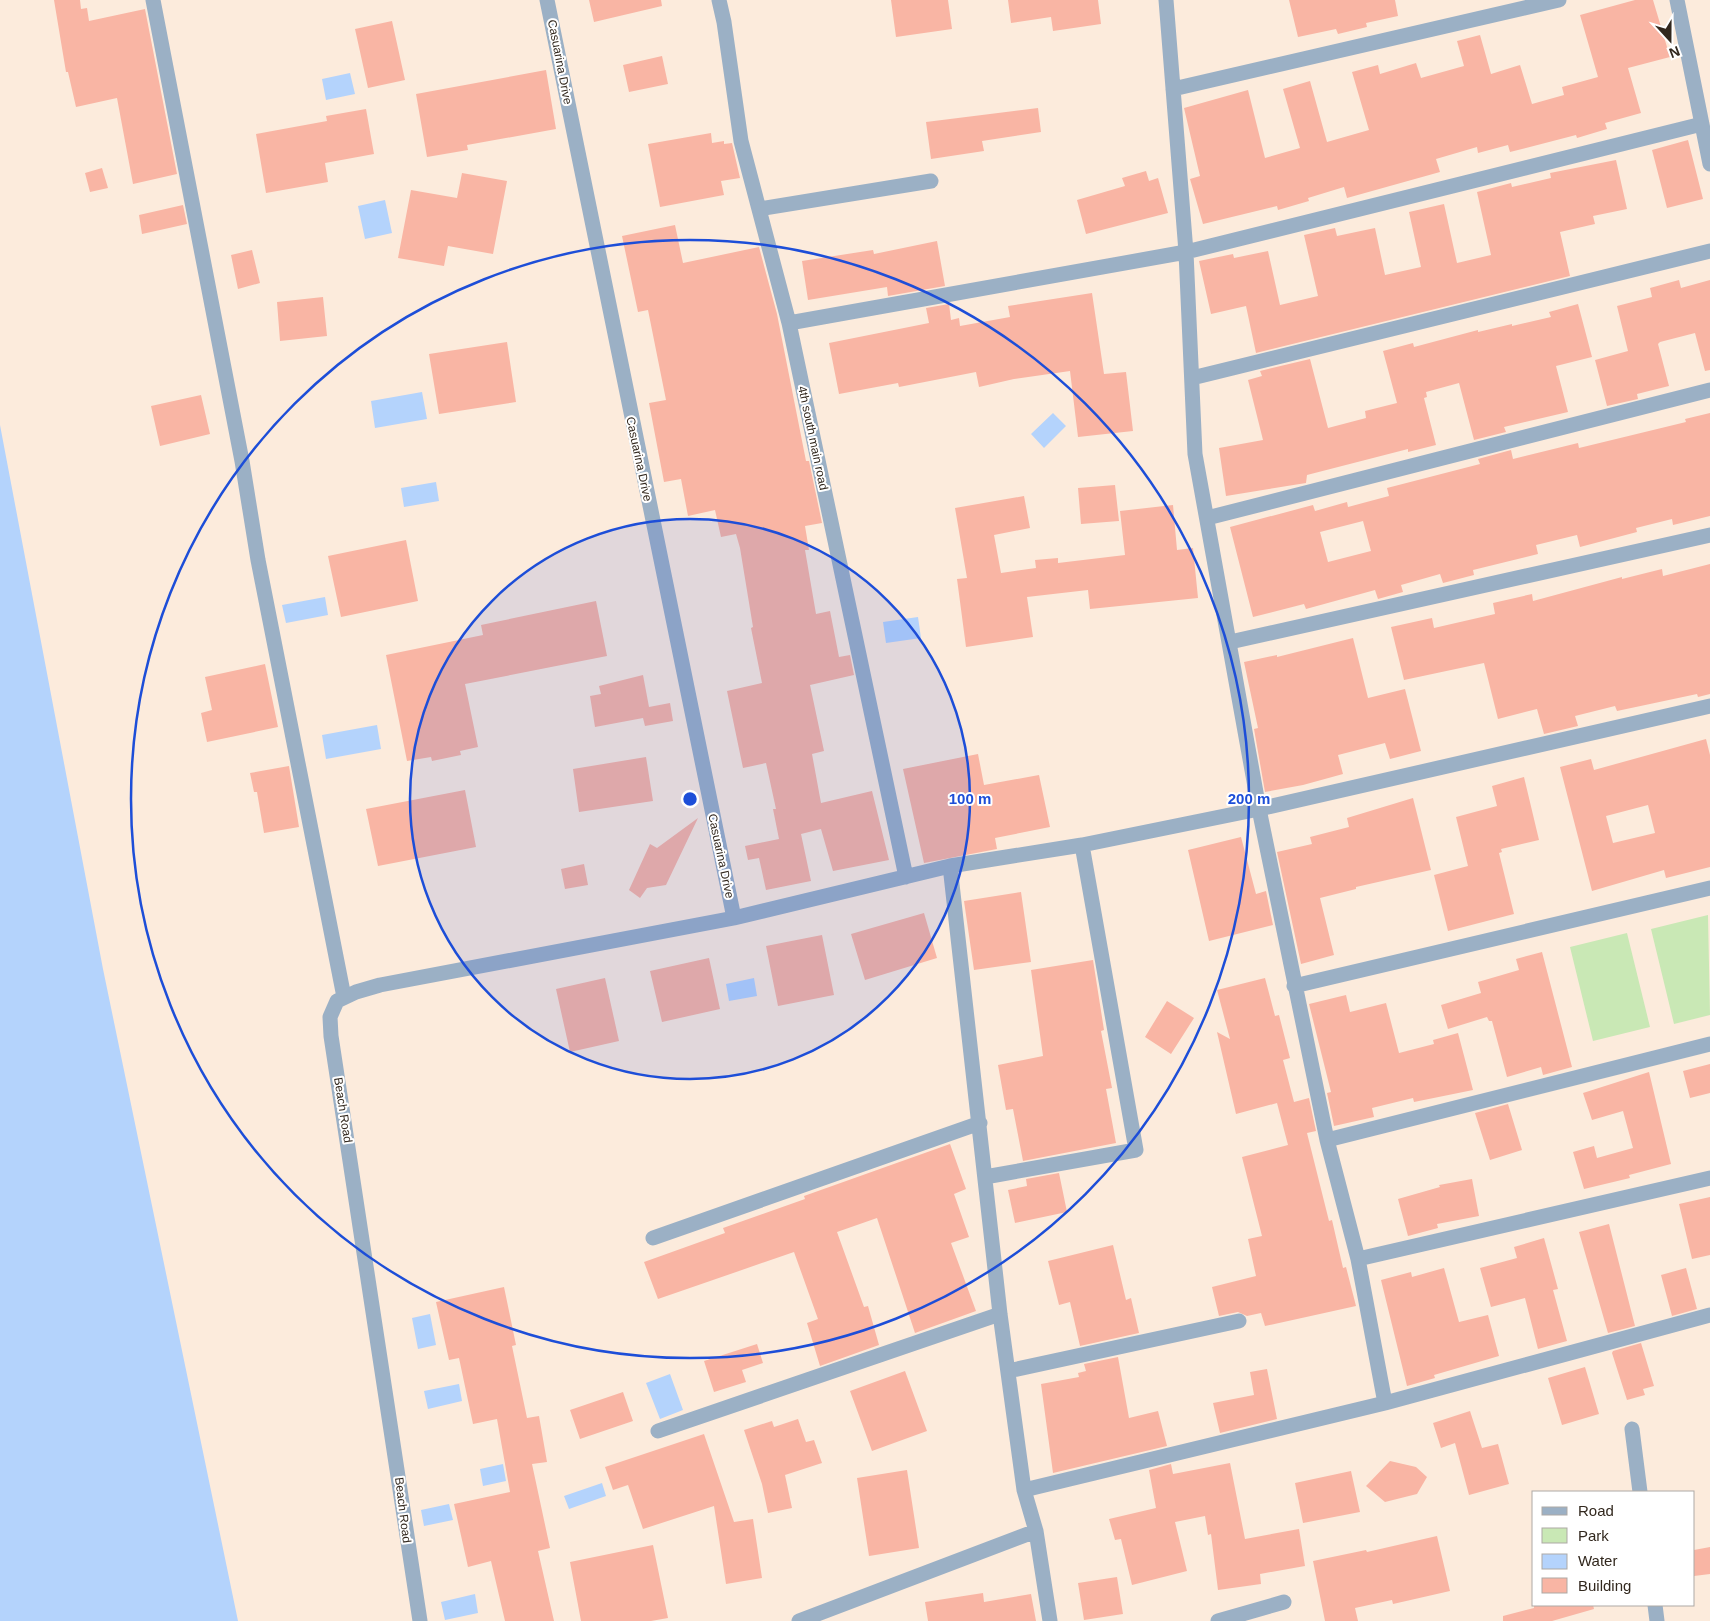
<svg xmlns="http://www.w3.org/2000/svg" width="1710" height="1621" font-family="Helvetica,sans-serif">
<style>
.green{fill:#c9e8b5}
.water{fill:#b4d3fc}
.building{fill:#f9b5a4;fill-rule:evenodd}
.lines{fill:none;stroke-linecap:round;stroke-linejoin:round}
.minor{stroke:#9bb0c5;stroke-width:15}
.ring{fill:none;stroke:#1d4ed8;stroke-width:2.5}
.labels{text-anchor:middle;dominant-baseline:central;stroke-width:4;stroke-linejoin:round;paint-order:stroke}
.street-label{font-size:12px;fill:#32281e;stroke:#fff}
.centre{fill:#1d4ed8;stroke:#fff;stroke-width:2.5}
.ring-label{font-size:15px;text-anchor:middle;font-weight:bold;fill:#1d4ed8;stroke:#fff;stroke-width:4;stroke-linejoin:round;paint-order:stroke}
</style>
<rect width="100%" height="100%" fill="#fcebdc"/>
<!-- green -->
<path class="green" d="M1708,915L1710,1015L1674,1024L1651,929Z
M1627,933L1650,1027L1593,1041L1570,947Z"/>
<!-- water -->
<path class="water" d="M350,73L355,94L326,100L322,79Z
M385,200L392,233L365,239L358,206Z
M422,392L427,419L375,428L371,401Z
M1053,413L1066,426L1044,448L1031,434Z
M0,425L103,969L238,1621H0Z
M436,482L439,501L404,507L401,488Z
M325,597L328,615L286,623L282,605Z
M918,617L921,638L886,643L883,622Z
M377,725L381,749L326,759L322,735Z
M754,978L757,996L729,1001L726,984Z
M430,1314L436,1345L418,1349L412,1318Z
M670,1374L683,1410L660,1419L646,1383Z
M459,1384L462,1401L428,1409L424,1391Z
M503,1464L506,1481L483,1486L480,1469Z
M602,1483L606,1496L569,1509L564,1496Z
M449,1504L453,1520L424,1526L421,1510Z
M475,1594L478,1613L445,1620L441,1602Z"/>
<!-- building -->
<path class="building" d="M54,0H80L81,9L87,8L89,21L145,9L177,174L133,184L117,98L76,107L68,72H66Z
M589,0H661L662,6L594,22Z
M891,0H948L952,29L896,37Z
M1008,0H1098L1101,24L1053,31L1051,17L1011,23Z
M1289,0H1395L1398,16L1366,23L1367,27L1338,34L1336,29L1298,37Z
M1635,0H1653L1670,57L1628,68L1641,113L1605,123L1607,129L1577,138L1576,135L1510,152L1508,145L1478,153L1477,147L1436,159L1440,172L1347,198L1344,187L1308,198L1309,201L1278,210L1277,206L1203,224L1190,179L1200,176L1184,108L1248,90L1265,158L1300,148L1283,89L1310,81L1327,142L1369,130L1352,72L1378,65L1380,74L1416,63L1421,78L1464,66L1457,41L1480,35L1491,74L1520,65L1532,104L1564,95L1562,87L1598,77L1580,15Z
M392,21L405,80L368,88L355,29Z
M662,56L668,84L629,92L623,65Z
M546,70L556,129L467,145L468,150L427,157L416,94Z
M1038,108L1041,132L982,141L984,151L931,159L926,122Z
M366,109L374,154L325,163L328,182L266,193L256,134L327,121L326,116Z
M711,133L712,143L724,141V144L732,143L740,178L721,181L724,195L660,207L648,144Z
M1688,140L1703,199L1667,208L1652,150Z
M1616,160L1627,209L1593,216L1595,224L1560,232L1570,276L1256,353L1246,306L1211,314L1199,261L1233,254L1234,258L1268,251L1280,305L1318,296L1304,235L1335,228L1337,236L1375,228L1385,275L1421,267L1409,212L1444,204L1457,263L1491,255L1477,192L1511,183L1512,187L1551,178L1550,173Z
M102,168L108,188L90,192L85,173Z
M1146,171L1149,181L1158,178L1168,213L1086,234L1077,200L1125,186L1122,178Z
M462,173L507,181L493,254L448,246L444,266L398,258L411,190L457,198Z
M183,205L187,224L142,234L139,215Z
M675,225L683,263L759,247L777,314L806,461H809L822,523L805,526L809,550H805L816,614L830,611L839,657L850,655L854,675L810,685L824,751L812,754L821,803L872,791L889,860L833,871L821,829L801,834L811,881L766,890L759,858L748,860L745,846L779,839L773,809H776L766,763L743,768L727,691L762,683L751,628L753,627L740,548L736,534L721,537L715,510L688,516L681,479L664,482L649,403L666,400L648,310L638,312L622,236Z
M937,241L945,286L888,296L887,287L808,300L802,261L873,250L874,254Z
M252,250L260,283L238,289L231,255Z
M1679,280L1681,288L1710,280V370L1705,371L1695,333L1660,342L1658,344L1669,386L1637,394L1638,399L1607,406L1595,360L1628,351L1617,306L1652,297L1650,288Z
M1092,293L1104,374L1126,372L1133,431L1078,437L1070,371L1014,379L979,387L976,372L899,387L898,383L839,394L829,343L929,323L926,308L949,304L951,320L959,318L960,326L1010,317L1008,306Z
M323,297L327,336L280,341L277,302Z
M1578,304L1592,357L1556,366L1568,412L1504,427L1506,432L1474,440L1459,383L1426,392L1427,397L1424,398L1436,445L1408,452V449L1307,475L1306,483L1226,496L1219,448L1263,440L1248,380L1262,376L1260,371L1310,359L1328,428L1366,418L1365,411L1397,403L1383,351L1413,343L1414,347L1478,330V332L1512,324V326L1551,317L1549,312Z
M507,342L516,402L439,414L429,354Z
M201,395L210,434L160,446L151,406Z
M1710,413V516L1673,525L1672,519L1636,528L1637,532L1580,547L1577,535L1536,545L1538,554L1473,570L1474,575L1443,583L1440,574L1401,585L1403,592L1378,599L1375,590L1306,609L1304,604L1253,617L1230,527L1313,505L1315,511L1347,502L1348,507L1389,496L1387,488L1480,464L1478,459L1511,450L1513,459L1578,443L1579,448L1686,422L1685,419ZM1363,521L1371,551L1328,562L1320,532Z
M1115,485L1119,521L1081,524L1078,488Z
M1024,496L1030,528L994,535L1001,573L1036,568L1035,560L1058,558V563L1125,555L1120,511L1173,505L1177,550L1193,548L1198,598L1090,609L1088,590L1027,597L1033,637L966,647L957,579L967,578L955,508Z
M406,540L418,601L341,617L328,556Z
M1710,564V694L1698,697L1697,694L1617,711L1615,706L1575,716L1578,726L1544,734L1537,709L1498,719L1484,663L1404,680L1391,627L1432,618L1434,628L1495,614L1493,603L1532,594L1533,601L1622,577V579L1662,569L1663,576Z
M596,601L607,656L465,684L478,747L460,751L461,755L432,761L431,757L407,761L386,655L483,635L481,625Z
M1353,638L1368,698L1405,689L1421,751L1390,759L1385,743L1338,755L1343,774L1303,785L1265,792L1254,729L1258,728L1244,662L1277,655V657Z
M265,664L278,727L207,742L201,713L212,710L205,677Z
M643,675L649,707L670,703L673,721L645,726L643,718L595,727L590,696L601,694L599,686Z
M1706,739L1710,755V867L1666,878L1664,870L1592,891L1560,767L1591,759L1594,770ZM1648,805L1655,833L1613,843L1606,816Z
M978,754L984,785L1039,775L1050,827L995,838L997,849L924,863L903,769Z
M646,757L653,801L579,812L573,769Z
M289,766L299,827L264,833L257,792H254L250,773Z
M1524,777L1539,840L1501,849L1502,852L1499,853L1514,914L1448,931L1434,875L1468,866L1456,817L1497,806L1492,786Z
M465,790L476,847L378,866L366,809Z
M1413,798L1431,870L1356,887V889L1320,898L1334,955L1301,964L1277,852L1312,844L1310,837L1349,827L1347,818Z
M698,818L666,885L647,888L640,898L629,890L650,844L657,848Z
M1241,837L1256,894L1266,891L1273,925L1209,941L1188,850Z
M584,864L588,885L565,889L561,869Z
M1021,892L1031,962L974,970L964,901Z
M924,913L937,958L865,980L851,934Z
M822,935L834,995L778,1006L766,946Z
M1542,952L1572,1067L1543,1075L1541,1067L1507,1077L1492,1021H1489L1487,1017L1448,1029L1441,1005L1481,993L1478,982L1519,970L1516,959Z
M709,958L720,1009L662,1022L650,971Z
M1093,960L1104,1030L1101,1031L1112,1088L1106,1089L1116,1143L1023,1161L1013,1109L1006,1110L998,1065L1043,1056L1031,970Z
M605,978L619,1041L570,1052L556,989Z
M1265,978L1275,1016L1279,1015L1290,1058L1283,1060L1294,1102L1309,1098L1316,1131L1307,1133L1329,1221L1332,1220L1343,1268L1346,1267L1356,1306L1265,1326L1261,1313L1247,1316L1238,1312L1219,1316L1212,1287L1256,1276L1248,1239L1262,1236L1242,1157L1288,1145L1277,1103L1236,1114L1217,1032L1230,1039L1217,990Z
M1346,995L1350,1012L1386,1003L1399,1053L1434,1044L1433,1040L1458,1033L1473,1090L1414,1102L1413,1098L1372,1108L1374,1117L1334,1126L1327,1093L1331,1092L1309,1004Z
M1167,1001L1194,1018L1171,1054L1145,1037Z
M1710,1064V1093L1690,1098L1683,1071Z
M1649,1072L1671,1164L1629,1175L1630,1178L1584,1189L1573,1152L1594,1146L1597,1158L1633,1148L1623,1111L1592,1120L1583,1093Z
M1508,1104L1522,1150L1490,1160L1475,1113Z
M950,1144L966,1189L954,1194L969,1237L951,1243L976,1311L915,1333L877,1218L837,1232L864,1307L868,1306L879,1345L820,1366L807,1323L818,1319L794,1252L658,1299L644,1262L725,1233L723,1228L805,1199L804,1196Z
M1059,1173L1067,1212L1015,1223L1008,1190L1027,1186L1026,1179Z
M1472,1179L1479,1216L1437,1224L1438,1228L1408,1236L1398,1199L1440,1187L1439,1185Z
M1710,1197V1255L1692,1259L1679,1204Z
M1609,1224L1635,1326L1608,1333L1579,1232Z
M1544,1238L1558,1289L1553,1290L1567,1341L1538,1349L1525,1298L1491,1307L1480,1268L1517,1258L1514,1247Z
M1113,1245L1126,1300L1131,1298L1139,1333L1080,1346L1070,1302L1059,1305L1048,1261Z
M1444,1268L1459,1322L1488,1315L1499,1356L1434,1375L1435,1378L1407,1386L1381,1280L1411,1272L1412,1277Z
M1686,1268L1697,1309L1672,1316L1661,1275Z
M504,1287L516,1345L512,1346L527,1418L539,1416L547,1462L532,1464L550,1548L538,1551L554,1621H505L491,1561L468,1567L454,1504L510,1492L497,1419L473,1424L459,1358L449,1360L436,1302Z
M1641,1343L1654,1386L1643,1389L1645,1395L1627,1400L1612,1353L1613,1351Z
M757,1344L763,1363L742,1370L746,1382L714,1392L704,1361Z
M1118,1357L1129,1418L1158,1411L1167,1446L1053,1473L1041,1384L1079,1377L1078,1373L1086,1371L1084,1364Z
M1585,1367L1599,1414L1562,1425L1548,1378Z
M1267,1369L1277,1419L1220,1433L1213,1403L1254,1395L1250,1372Z
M905,1371L927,1431L872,1451L850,1391Z
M623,1392L633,1421L580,1439L570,1410Z
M1470,1411L1482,1448L1498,1444L1509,1484L1469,1495L1455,1443L1441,1448L1433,1423Z
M798,1419L806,1442L814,1440L822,1463L785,1475L792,1508L768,1513L762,1484L744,1430L772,1421L774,1427Z
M704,1434L734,1522L753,1519L762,1578L726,1584L714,1506L643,1529L628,1485L613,1490L605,1467Z
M1390,1461L1416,1467L1427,1477L1417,1494L1385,1502L1366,1486Z
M1230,1463L1245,1539L1299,1529L1305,1566L1260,1574L1261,1584L1218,1590L1211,1534L1208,1535L1205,1516L1175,1522L1187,1571L1132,1585L1121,1539L1115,1540L1109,1519L1156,1508L1149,1470L1171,1464L1173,1474Z
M907,1470L919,1548L869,1556L857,1478Z
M1351,1471L1360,1512L1303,1523L1295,1483Z
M1437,1536L1450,1591L1393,1604L1392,1600L1355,1608L1358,1621H1325L1313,1561L1366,1550L1367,1552Z
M653,1545L668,1618L651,1621H581L570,1562Z
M1710,1547V1574L1694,1576V1550Z
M1117,1577L1123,1614L1084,1620L1078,1583Z
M983,1593L984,1602L1031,1594L1036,1621H928L925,1602Z
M1534,1605H1593L1594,1609L1552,1621H1503V1616L1534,1608Z"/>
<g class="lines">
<!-- minor -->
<path class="minor" d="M153,0L242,461L258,560L344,997
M547,0L734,918
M719,0L724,22L741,141L789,323L906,877
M1166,0L1186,252L1195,454L1259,809L1327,1140L1358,1259L1385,1403
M1677,0L1710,164
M1173,89L1559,0
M759,209L931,181
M789,323L1186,252L1702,124
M1192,378L1710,251
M1207,518L1710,390
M1230,642L1710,535
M950,866L1000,1314L1024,1490L1036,1531L1050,1621
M1294,986L1710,888
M1327,1140L1710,1044
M985,1177L1136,1150L1082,845
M653,1238L980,1123
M1358,1259L1710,1178
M1008,1371L1239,1321
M1632,1429L1640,1492
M658,1431L1000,1314
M1024,1490L1385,1403L1710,1315
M1655,1605L1657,1621
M420,1621L331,1036L330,1017L337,1001L356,992L380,985L734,918L950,866L1082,845L1259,809L1710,706
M799,1621L1036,1531
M1218,1621L1284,1602"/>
</g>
<!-- distance rings -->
<circle cx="690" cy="799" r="280" fill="#1d4ed8" fill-opacity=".12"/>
<g class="ring">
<circle cx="690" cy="799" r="280"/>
<circle cx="690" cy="799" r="559"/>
</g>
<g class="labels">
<!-- street labels -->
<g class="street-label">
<text transform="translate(560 62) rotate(79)">Casuarina Drive</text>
<text transform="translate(813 438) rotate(78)">4th south main road</text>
<text transform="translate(639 459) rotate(78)">Casuarina Drive</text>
<text transform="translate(721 856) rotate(78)">Casuarina Drive</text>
<text transform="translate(343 1110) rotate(81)">Beach Road</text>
<text transform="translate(403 1510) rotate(83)">Beach Road</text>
</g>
</g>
<circle cx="690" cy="799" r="8" class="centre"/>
<g class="ring-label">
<text x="970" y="804">100 m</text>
<text x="1249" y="804">200 m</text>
</g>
<!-- legend -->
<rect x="1532" y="1491" width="162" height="115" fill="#ffffff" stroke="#ada9a5"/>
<rect x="1542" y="1507" width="25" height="8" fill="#9bb0c5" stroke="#ada9a5"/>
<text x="1578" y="1516" font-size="15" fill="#32281e">Road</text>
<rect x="1542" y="1528" width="25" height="15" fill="#c9e8b5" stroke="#ada9a5"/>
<text x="1578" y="1541" font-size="15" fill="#32281e">Park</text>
<rect x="1542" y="1554" width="25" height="15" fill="#b4d3fc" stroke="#ada9a5"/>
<text x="1578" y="1566" font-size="15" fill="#32281e">Water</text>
<rect x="1542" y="1578" width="25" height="15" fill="#f9b5a4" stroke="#ada9a5"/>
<text x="1578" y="1591" font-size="15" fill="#32281e">Building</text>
<!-- north arrow -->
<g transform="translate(1670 40) rotate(159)" stroke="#ffffff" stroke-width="4" paint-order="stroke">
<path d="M0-4L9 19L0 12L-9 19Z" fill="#32281e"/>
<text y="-8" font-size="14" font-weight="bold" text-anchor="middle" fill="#32281e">N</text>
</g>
</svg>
